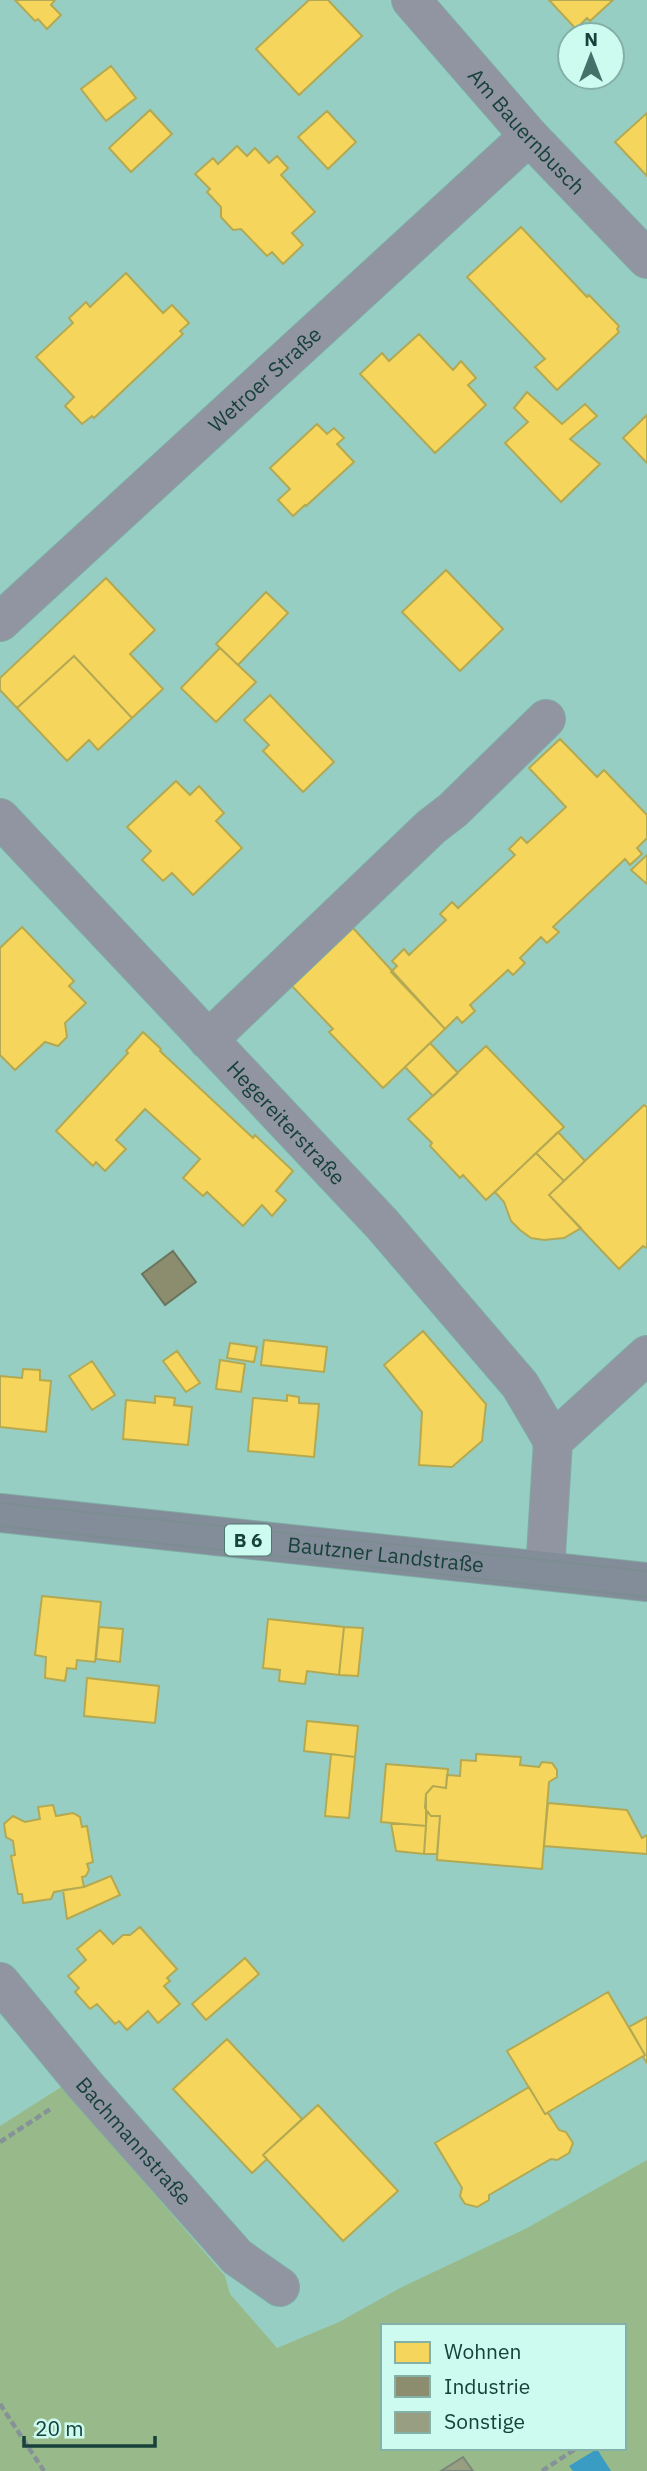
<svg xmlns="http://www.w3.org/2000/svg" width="647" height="2471" font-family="'IBM Plex Sans',sans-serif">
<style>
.green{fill:#98ba8a;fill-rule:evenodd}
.water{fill:#3a9cc3}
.homes{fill:#f6d55c;stroke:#b3a952;stroke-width:2}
.industry{fill:#8c8c6e;stroke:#69765e;stroke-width:2}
.building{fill:#989e81;stroke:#798879;stroke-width:2}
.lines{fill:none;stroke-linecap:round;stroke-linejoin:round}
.minor-casing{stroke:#7faaa3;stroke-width:40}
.major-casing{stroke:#7faaa3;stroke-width:40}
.path{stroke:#859298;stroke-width:4.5;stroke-dasharray:7 3.5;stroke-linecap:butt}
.minor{stroke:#9195a1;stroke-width:38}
.major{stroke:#838c99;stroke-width:38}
.tram{stroke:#7c8d91;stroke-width:2}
.labels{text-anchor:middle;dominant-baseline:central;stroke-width:7;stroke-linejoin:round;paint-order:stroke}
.shield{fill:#cdfbf0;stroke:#4e7971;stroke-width:2}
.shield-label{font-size:19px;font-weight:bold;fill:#17413a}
.street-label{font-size:21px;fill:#17413a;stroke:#cdfbf0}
</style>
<rect width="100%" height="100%" fill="#97cec3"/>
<!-- green -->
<path class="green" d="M66,2084L70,2096L225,2276L230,2294L277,2348L339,2322L402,2287L527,2228L647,2160V2471H0V2126ZM383,2326H624V2448H383Z"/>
<!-- water -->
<path class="water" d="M597,2449L611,2471H573L569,2466Z"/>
<!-- homes -->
<path class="homes" d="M15,0H55L51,5L61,15L47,29L38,19L35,21Z
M309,0H328L362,36L299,95L256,49Z
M549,0H613L590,21L587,18L576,29Z
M111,66L136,98L106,121L81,89Z
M150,110L172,134L131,172L109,148Z
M327,111L356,142L328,169L298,137Z
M647,113V176L615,142Z
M237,146L247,156L255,148L269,163L277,156L288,168L281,175L315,212L292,233L303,245L283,264L272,252L267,256L241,229L233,230L221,217V207L207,192L210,189L195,174L213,158L218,164Z
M521,227L587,297L589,295L619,326L617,329L619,332L557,390L535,367L545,359L467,277Z
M126,273L163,313L172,305L189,323L180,331L183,334L94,418L92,416L82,424L65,406L74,397L36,357L73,323L69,318L86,302L90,307Z
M419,334L453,370L461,361L476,378L468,385L486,405L435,453L360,374L382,353L389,361Z
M527,392L562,424L585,404L597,416L570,439L600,464L561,502L505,443L528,422L514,408Z
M647,415V463L623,438Z
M317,424L327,434L334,428L344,438L337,444L354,462L306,506L305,505L293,516L278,500L290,489L270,468Z
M446,570L503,629L460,671L402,612Z
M106,578L155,630L130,654L163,689L132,718L74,656L17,708L0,690V678Z
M266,592L288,613L238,665L216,644Z
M220,648L256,682L216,722L181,688Z
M74,656L132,718L98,750L89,740L67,761L17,708Z
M270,695L334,762L303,792L263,751L269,745L244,720Z
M560,739L597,777L604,770L647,815V838L637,848L642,854L630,865L625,859L553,927L559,932L547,943L541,937L520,958L525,963L513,975L508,970L470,1005L475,1011L462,1023L457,1017L445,1029L391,972L397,966L392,961L404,949L409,955L446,920L440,914L452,902L458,908L515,855L509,849L521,837L527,843L566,807L529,768Z
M176,781L190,795L199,786L224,813L216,821L242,848L193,895L172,873L163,881L142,860L151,851L127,827Z
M647,855V884L631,870Z
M22,927L74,981L69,986L86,1003L65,1023L67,1037L58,1046L45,1042L15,1070L0,1055V948Z
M353,928L445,1029L383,1088L329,1032L333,1029L292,986Z
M143,1032L161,1049L160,1051L253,1138L255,1135L293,1171L276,1191L286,1200L272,1216L262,1205L243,1226L207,1192L203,1196L183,1178L200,1159L145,1109L116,1140L126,1149L105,1171L96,1162L93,1166L56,1131L128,1053L126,1051Z
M430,1043L458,1073L433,1096L405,1067Z
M486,1046L564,1127L486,1200L463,1175L460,1178L430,1146L432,1143L408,1119Z
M644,1105L647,1107V1248L643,1246L619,1269L549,1195Z
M558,1132L585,1161L564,1181L536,1153Z
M536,1153L564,1181L549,1195L581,1228L564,1238L544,1240L531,1238L520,1230L511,1221L504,1202L495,1192Z
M423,1331L486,1404L482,1441L452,1467L419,1465L422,1412L384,1365Z
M264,1340L327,1347L324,1372L261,1365Z
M230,1343L257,1347L254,1362L227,1358Z
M177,1351L200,1383L186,1392L163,1361Z
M220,1360L245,1364L241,1392L216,1389Z
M92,1361L115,1395L92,1410L69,1376Z
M23,1369L40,1370V1380L51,1381L46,1432L0,1427V1376L22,1378Z
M287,1395L299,1397V1403L319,1404L314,1457L248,1451L253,1398L287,1401Z
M155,1396L175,1398L174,1405L192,1407L188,1445L123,1439L126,1400L155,1403Z
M42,1596L101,1602L95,1662L77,1660L76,1669L67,1668L65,1681L45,1678L46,1657L35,1655Z
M268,1619L344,1627L339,1675L307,1671L305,1684L279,1681L280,1670L263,1668Z
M99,1627L123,1629L120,1662L96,1659Z
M344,1627L363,1628L358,1676L339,1675Z
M87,1678L159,1686L155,1723L84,1716Z
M307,1721L358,1726L355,1757L304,1751Z
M331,1754L355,1757L349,1818L325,1816Z
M476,1754L521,1757L520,1765L539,1767L542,1762L552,1763L557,1770V1777L549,1782L542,1869L437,1860L440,1816H431L425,1808L426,1794L433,1786L446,1788L447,1775L460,1776L461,1760L476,1761Z
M386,1764L448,1769L446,1788L433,1786L426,1794V1826L381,1822Z
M548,1803L627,1810L642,1838L647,1835V1854L544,1846Z
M53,1805L56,1816L73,1813L80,1817L82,1827L87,1826L93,1862L87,1864L89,1870L86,1876L82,1877L84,1887L54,1892L51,1899L23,1903L22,1894H18L11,1856L15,1855L13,1841L6,1837L4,1824L13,1816L25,1822L40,1819L38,1807Z
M427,1811L431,1816H440L437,1854H424Z
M391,1823L426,1826L424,1854L396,1851Z
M111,1876L120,1895L67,1919L63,1890L84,1887Z
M140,1927L177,1969L167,1978L170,1981L164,1986L180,2004L158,2023L148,2011L127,2030L119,2021L115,2024L97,2004L90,2009L75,1992L79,1988L68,1976L86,1960L77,1949L100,1930L113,1944L123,1935H130Z
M245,1958L259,1974L206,2020L192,2004Z
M608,1992L645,2055L545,2114L507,2051Z
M647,2017V2063L643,2057L645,2055L629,2027Z
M227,2039L302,2119L263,2155L267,2159L252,2173L173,2089Z
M529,2087L545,2114L548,2113L559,2130L566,2132L573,2143L569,2153L557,2160L551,2159L489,2195V2200L477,2207L465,2204L460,2196L462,2188L435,2143Z
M318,2105L398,2191L343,2241L263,2155Z"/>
<!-- industry -->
<path class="industry" d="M173,1251L196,1282L165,1305L142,1274Z"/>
<!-- building -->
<path class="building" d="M463,2457L473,2471H441Z"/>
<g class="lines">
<defs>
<g id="minor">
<path id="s1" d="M411,0L529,136L647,259"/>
<path id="s2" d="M0,622L529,136"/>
<path id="s3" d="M0,818L382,1224L520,1385L553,1441"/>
<path d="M208,1040L431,827L453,810L546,719"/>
<path d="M545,1571L553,1441L647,1355"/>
<path id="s4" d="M0,1982L85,2085L237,2257L280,2287"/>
</g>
<g id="major">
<path id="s5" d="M0,1513L647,1582"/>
</g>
</defs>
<!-- minor casing -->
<use href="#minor" class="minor-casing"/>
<!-- major casing -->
<use href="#major" class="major-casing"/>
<!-- path -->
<path class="path" d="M0,2142L52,2108
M0,2404L44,2471
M542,2471L577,2448"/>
<!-- minor -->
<use href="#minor" class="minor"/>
<!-- major -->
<use href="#major" class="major"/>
<!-- tram -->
<path class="tram" d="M0,1503L647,1571
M0,1526L647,1597"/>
</g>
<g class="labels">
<!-- shield labels -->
<rect class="shield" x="225" y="1524.5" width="46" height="31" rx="5"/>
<g class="shield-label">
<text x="248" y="1540">B 6</text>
</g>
<!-- street labels -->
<g class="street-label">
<text stroke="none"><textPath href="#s1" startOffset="175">Am Bauernbusch</textPath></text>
<text stroke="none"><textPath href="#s2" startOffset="359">Wetroer Straße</textPath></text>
<text stroke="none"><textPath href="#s3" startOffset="418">Hegereiterstraße</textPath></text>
<text stroke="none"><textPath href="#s5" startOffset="388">Bautzner Landstraße</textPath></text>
<text stroke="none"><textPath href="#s4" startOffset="208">Bachmannstraße</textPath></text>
</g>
</g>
<!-- legend -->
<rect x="381" y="2324" width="245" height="126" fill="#cdfbf0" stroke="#84b1a7" stroke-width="2"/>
<rect x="395" y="2342" width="35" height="21" fill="#f6d55c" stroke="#84b1a7" stroke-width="2"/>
<text x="444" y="2359" font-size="21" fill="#17413a">Wohnen</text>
<rect x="395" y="2376" width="35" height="21" fill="#8c8c6e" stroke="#84b1a7" stroke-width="2"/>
<text x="444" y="2394" font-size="21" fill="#17413a">Industrie</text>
<rect x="395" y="2412" width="35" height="21" fill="#989e81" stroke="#84b1a7" stroke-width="2"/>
<text x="444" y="2429" font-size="21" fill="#17413a">Sonstige</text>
<!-- north arrow -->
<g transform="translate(591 56)"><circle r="33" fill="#cdfbf0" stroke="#84b1a7" stroke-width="2"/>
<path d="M0-5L12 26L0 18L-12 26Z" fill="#44726a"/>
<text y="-10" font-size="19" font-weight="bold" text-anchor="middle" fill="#17413a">N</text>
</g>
<!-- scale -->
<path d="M24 2436v10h131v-10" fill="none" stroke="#17413a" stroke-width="3.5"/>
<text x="35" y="2436" font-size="21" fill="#17413a" stroke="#cdfbf0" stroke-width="5" paint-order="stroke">20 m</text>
</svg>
